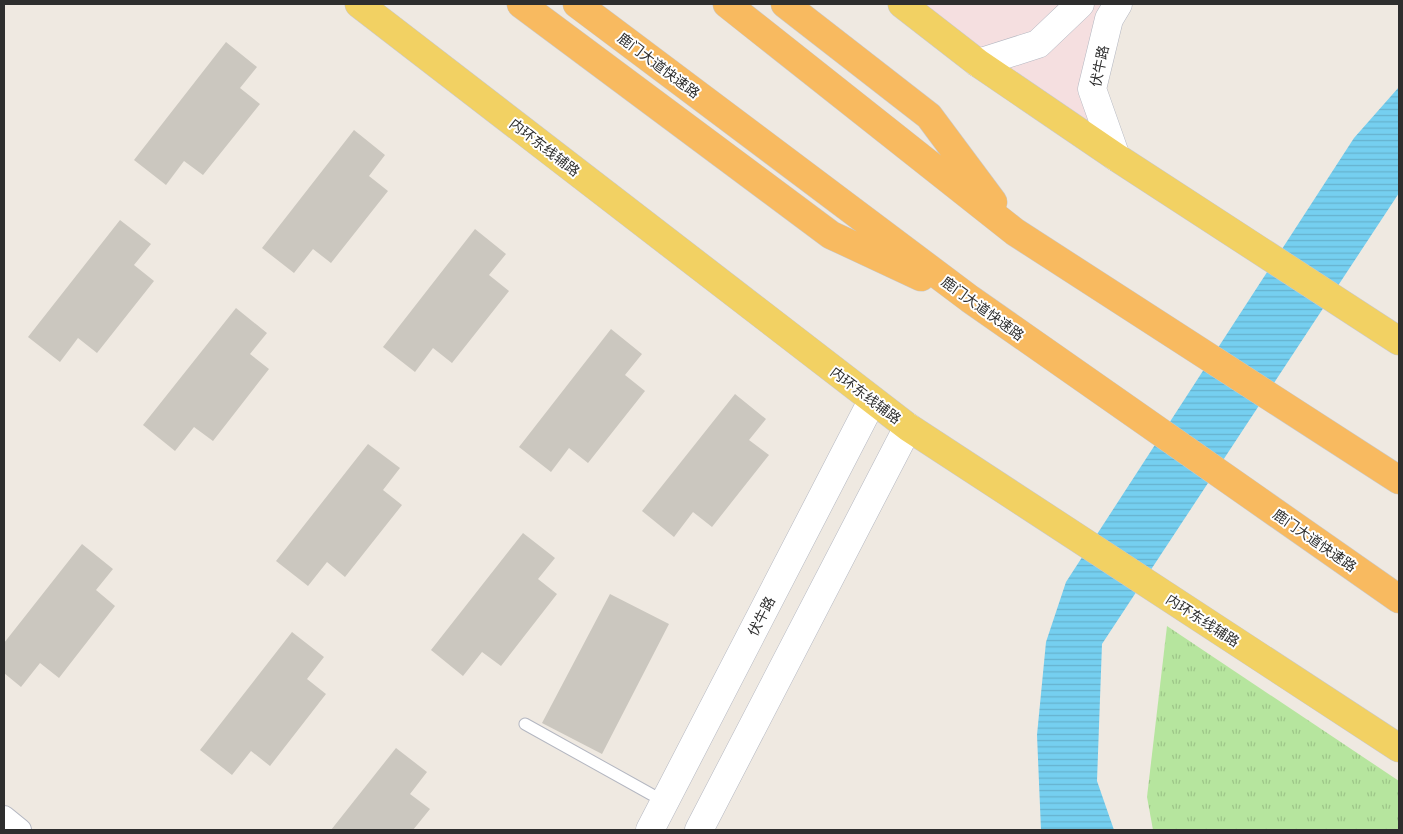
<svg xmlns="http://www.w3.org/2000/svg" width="1403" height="834" font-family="Inter,'Noto Sans SC',sans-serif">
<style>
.medical{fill:#f5dfe0}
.grass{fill:url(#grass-tufts)}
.water{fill:url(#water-rules)}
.building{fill:#cbc7bf}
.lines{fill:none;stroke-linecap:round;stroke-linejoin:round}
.service-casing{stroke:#b4b7c1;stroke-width:13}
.minor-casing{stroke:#b4b7c1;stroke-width:24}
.tertiary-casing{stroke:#b4b7c1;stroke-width:29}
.primary-casing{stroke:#c9c9c9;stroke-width:29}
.trunk-casing{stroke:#c9c9c9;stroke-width:29}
.service{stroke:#fff;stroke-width:11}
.minor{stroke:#fff;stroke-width:22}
.tertiary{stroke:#fff;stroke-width:28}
.primary{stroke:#f2d163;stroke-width:28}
.trunk{stroke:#f8ba60;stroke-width:28}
.labels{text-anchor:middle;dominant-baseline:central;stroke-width:4;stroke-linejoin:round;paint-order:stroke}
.street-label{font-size:14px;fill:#2e2e2e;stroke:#fff}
</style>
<defs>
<pattern id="grass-tufts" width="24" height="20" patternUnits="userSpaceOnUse" patternTransform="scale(1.25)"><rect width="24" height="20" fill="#b6e59e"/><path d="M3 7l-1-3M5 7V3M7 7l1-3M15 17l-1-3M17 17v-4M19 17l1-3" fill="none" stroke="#9dc588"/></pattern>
<pattern id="water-rules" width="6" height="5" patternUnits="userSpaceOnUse" patternTransform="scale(1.25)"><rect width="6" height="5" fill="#75cff0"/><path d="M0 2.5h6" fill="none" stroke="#66b2ce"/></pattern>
</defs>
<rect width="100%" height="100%" fill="#efe9e1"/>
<!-- medical -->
<path class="medical" d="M902,4H1118L1092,89L1116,157Z"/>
<!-- grass -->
<path class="grass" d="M1167,626L1399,781V830H1153L1147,797Z"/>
<!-- water -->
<path class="water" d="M1399,87V193L1102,644L1097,781L1114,830H1041L1037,735L1046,642L1066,582L1354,138Z"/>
<!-- building -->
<path class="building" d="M226,42L257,67L240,88L260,104L203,175L184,161L166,185L134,160Z
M354,130L385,155L369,176L388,191L331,263L313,249L294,273L262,248Z
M120,220L151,244L134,265L154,281L97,353L78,338L60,362L28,337Z
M475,229L506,254L489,275L509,291L452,363L433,348L415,372L383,347Z
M236,308L267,333L250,354L269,369L213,441L194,427L175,451L143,425Z
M611,329L642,354L625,375L645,391L588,463L569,448L551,472L519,447Z
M735,394L766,419L749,440L769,455L712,527L693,512L674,537L642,511Z
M368,444L400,468L383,490L402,505L345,577L327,562L308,586L276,561Z
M523,533L555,558L538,579L557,594L501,666L482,652L463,676L431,650Z
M82,544L113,569L96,590L115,606L59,678L40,663L21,687L4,673V643Z
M610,594L669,624L602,754L542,723Z
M292,632L324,657L307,679L326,694L270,766L251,751L232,775L200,750Z
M396,748L427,772L410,794L430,809L413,830H331Z"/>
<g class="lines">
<defs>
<path id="service" d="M525,724L665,802"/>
<path id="minor" d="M4,817L20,830"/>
<path id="tertiary" d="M978,63L1038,44L1080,4
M1116,157L1092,89L1109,19L1118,4
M650,830L872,401
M699,830L908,427"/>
<path id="primary" d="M359,4L908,427L1399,748
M902,4L978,63L1116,157L1399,341"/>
<path id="trunk" d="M521,4L831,235L921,277
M577,4L970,299L1399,599
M727,4L1015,232L1399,480
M785,4L929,116L993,202"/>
</defs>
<!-- service casing -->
<use href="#service" class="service-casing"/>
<!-- minor casing -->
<use href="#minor" class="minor-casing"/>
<!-- tertiary casing -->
<use href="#tertiary" class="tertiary-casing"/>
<!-- primary casing -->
<use href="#primary" class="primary-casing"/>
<!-- trunk casing -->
<use href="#trunk" class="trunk-casing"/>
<!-- service -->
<use href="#service" class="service"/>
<!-- minor -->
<use href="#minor" class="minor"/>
<!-- tertiary -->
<use href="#tertiary" class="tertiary"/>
<!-- primary -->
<use href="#primary" class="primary"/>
<!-- trunk -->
<use href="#trunk" class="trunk"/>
</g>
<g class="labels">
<!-- street labels -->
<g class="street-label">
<text transform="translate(659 65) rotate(37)">鹿门大道快速路</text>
<text transform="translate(1099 66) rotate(-78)">伏牛路</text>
<text transform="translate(545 147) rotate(38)">内环东线辅路</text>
<text transform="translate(983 308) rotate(36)">鹿门大道快速路</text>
<text transform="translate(866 395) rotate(37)">内环东线辅路</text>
<text transform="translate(1315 540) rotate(35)">鹿门大道快速路</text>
<text transform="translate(761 616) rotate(-63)">伏牛路</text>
<text transform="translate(1203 620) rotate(33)">内环东线辅路</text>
</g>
</g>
<!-- border -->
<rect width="1403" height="834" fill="none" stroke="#2e2e2e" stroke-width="10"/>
</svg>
